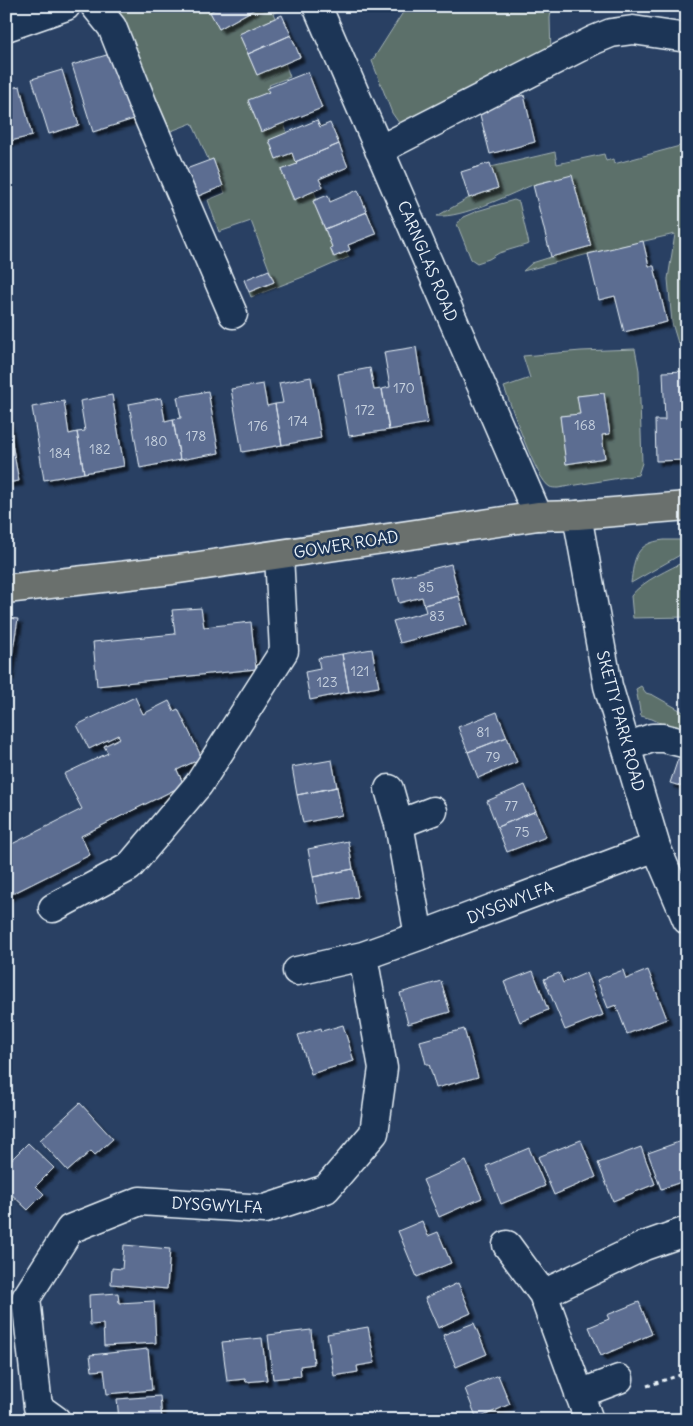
<svg xmlns="http://www.w3.org/2000/svg" width="693" height="1426" font-family="Delius,sans-serif">
<style>
.green{fill:#5b6f6b;stroke:#a2b0b2;fill-rule:evenodd}
.building{fill:#5b6d91;stroke:#e8f1f8;filter:url(#shadow)}
.lines{fill:none;stroke-linecap:round;stroke-linejoin:round}
.minor-casing{stroke:#e8f1f8;stroke-width:31}
.major-casing{stroke:#e8f1f8;stroke-width:31}
.path{stroke:#e8f1f8;stroke-width:3;stroke-dasharray:4 4;stroke-linecap:butt}
.minor{stroke:#1d3557;stroke-width:28}
.major{stroke:#6b706d;stroke-width:28}
.labels{text-anchor:middle;dominant-baseline:central;stroke-width:5;stroke-linejoin:round;paint-order:stroke}
.number-label{font-size:14px;fill:#c5d0de}
.street-label{font-size:16px;fill:#e8f1f8;stroke:#1d3557}
</style>
<defs>
<filter id="shadow"><feDropShadow dx="4.5" dy="4.5" stdDeviation="1" flood-color="#0009"/></filter>
</defs>
<rect width="100%" height="100%" fill="#294063"/>
<filter id="ink" filterUnits="userSpaceOnUse"><feTurbulence type="fractalNoise" baseFrequency=".02" numOctaves="2"/><feDisplacementMap in="SourceGraphic" scale="10" xChannelSelector="R" yChannelSelector="G"/><feConvolveMatrix kernelMatrix="1 2 1 2 8 2 1 2 1" color-interpolation-filters="sRGB"/></filter>
<g filter="url(#ink)">
<!-- green -->
<path class="green" d="M129,6H220L210,12L219,29L260,6H293L273,13L275,18L239,34L257,75L285,63L290,77L269,85L270,87L267,89L269,92L248,101L261,132L284,123L287,133L269,141L276,159L292,153L297,164L282,170L293,200L314,191L317,199L313,201L332,247L330,248L333,257L346,252L349,257L308,275L251,297L249,292L274,282L251,221L219,232L208,200L225,193L213,159L209,161L192,123L166,133L114,15Z
M407,6H552L550,18L551,55L406,133L392,113L372,61Z
M687,144V343H678L672,323L668,279L675,234L588,254L523,271L532,263L551,257L572,176C558,179 543,181 530,186C506,196 463,218 437,216L469,198L498,188L491,167L555,152L557,164L604,154L606,161L613,159L614,164Z
M514,200L519,202L529,244L499,253L489,259L477,263L471,259L457,224L463,217L477,211Z
M635,349L639,370L642,463L638,475L558,488C555,488 552,488 550,487C536,480 511,405 504,387L530,378L523,356L581,351ZM604,393L610,433L602,435L605,458L566,464L560,416L580,414L577,396Z
M664,540H687V551L631,583C634,559 635,543 664,540Z
M687,560V617L633,618L631,596C643,580 669,570 687,560Z
M641,686L646,693L653,695L687,714V736L652,719L641,716L636,689Z"/>
<!-- building -->
<path class="building" d="M220,6H260L219,29L210,12Z
M282,15L291,35L248,54L239,34Z
M291,35L300,57L257,75L248,54Z
M117,52L137,118L93,132L72,65Z
M62,70L79,125L49,134L32,79Z
M308,72L322,108L261,132L248,100L269,92L267,89L270,87Z
M20,86L32,136L6,142V89Z
M524,95L535,142L490,154L478,107Z
M317,120L320,127L330,123L339,144L295,162L292,153L276,159L269,140Z
M339,144L348,167L319,179L323,187L294,200L281,170L297,164L295,162Z
M213,159L223,186L196,197L186,169Z
M490,163L498,188L469,198L461,172Z
M572,175L591,246L551,257L533,185Z
M358,190L367,212L325,229L313,201L328,195L330,202Z
M367,212L376,234L348,245L350,250L334,257L330,248L332,247L325,229Z
M643,241L649,266H654L667,322L624,332L615,296L599,300L588,254Z
M269,270L274,282L249,292L244,280Z
M416,347L428,423L389,430L382,389L390,387L384,352Z
M370,368L374,390L382,389L389,430L349,436L338,374Z
M684,371L687,460L656,461L655,420H665L663,372Z
M311,377L321,438L282,445L275,404L283,403L279,383Z
M263,384L267,406L275,404L282,445L242,452L231,389Z
M208,391L219,453L180,460L173,419L181,418L177,397Z
M604,393L610,434L602,435L605,458L566,464L560,416L580,414L577,396Z
M112,395L124,466L84,473L77,432L85,431L80,401Z
M161,398L165,421L173,419L180,460L140,468L129,404Z
M64,401L69,434L77,432L84,473L44,480L32,407Z
M6,411L19,481L6,483Z
M451,564L459,596L424,605L422,597L399,603L393,579Z
M459,596L467,625L400,643L393,621L426,612L424,605Z
M201,608L204,627L251,622L256,669L97,686L93,642L175,634L172,610Z
M6,618L18,619L14,643L6,642Z
M6,642L14,643L9,676L6,675Z
M372,649L379,687L349,692L342,654Z
M342,654L349,692L310,700L305,672L320,669L318,658Z
M135,697L143,714L169,701L174,711L178,709L202,758L177,770L184,785L81,836L90,855L6,897V847L82,809L64,774L108,753L104,746L120,738L118,735L89,749L77,725Z
M497,712L507,737L468,752L458,727Z
M507,737L517,762L478,778L468,752Z
M678,759L687,762V788L670,783Z
M332,760L337,787L297,795L292,767Z
M525,785L536,811L497,827L487,801Z
M337,787L342,815L303,823L297,795Z
M536,811L546,837L507,852L497,827Z
M348,841L353,869L313,877L308,849Z
M353,869L358,897L318,904L313,877Z
M623,970L626,979L648,970L667,1019L627,1034L616,1005L608,1008L597,980Z
M533,971L548,1010L520,1022L504,982Z
M559,973L563,983L586,973L603,1015L565,1030L544,979Z
M441,981L450,1012L408,1024L400,993Z
M343,1025L354,1061L311,1074L298,1035L321,1028L322,1031Z
M464,1029L478,1077L436,1088L429,1064H426L420,1041Z
M80,1103L113,1139L95,1155L91,1151L68,1171L40,1140Z
M687,1139V1180L661,1189L648,1153Z
M581,1140L596,1177L554,1195L538,1157Z
M28,1143L54,1168L36,1186L44,1194L28,1210L6,1189V1165Z
M641,1147L655,1184L613,1201L598,1163Z
M529,1148L545,1186L501,1204L486,1166Z
M466,1161L482,1198L439,1217L423,1180Z
M422,1221L428,1236L438,1232L451,1263L417,1277L398,1231Z
M124,1245L170,1249L167,1289L111,1284L112,1268L122,1269Z
M458,1283L471,1313L438,1328L425,1298Z
M118,1293L119,1303L154,1301L156,1343L104,1346L103,1324L90,1325L89,1295Z
M639,1302L652,1334L601,1356L589,1327L609,1319L607,1315Z
M474,1323L487,1354L456,1367L443,1335Z
M368,1327L375,1363L357,1366L358,1372L334,1376L327,1334Z
M311,1330L314,1364L300,1366L301,1376L273,1379L268,1335Z
M262,1338L267,1380L246,1382L245,1379L227,1381L222,1342Z
M148,1349L152,1390L107,1394L104,1370L92,1371L90,1355Z
M498,1375L510,1404L477,1419L465,1389Z
M160,1396L162,1420H119L117,1399Z"/>
<g class="lines">
<defs>
<path id="minor" d="M95,6L112,27L143,105L233,314
M317,6L538,516
M6,27L66,6
M379,150L594,40L611,33L633,30L687,38
M577,515L608,686L656,847L687,920
M626,747L652,738H663L687,744
M389,789L399,824L419,936
M399,824L433,811
M53,908L129,867L199,784L284,651L279,555
M297,971L363,956L419,936L656,847
M507,1245L543,1294L589,1420
M543,1294L644,1246L687,1231
M579,1394L619,1379
M56,1420L38,1407L26,1298L70,1229L140,1201L265,1209L326,1189L374,1133L383,1068L363,956"/>
<path id="major" d="M6,589L172,570L538,516L577,515L687,506"/>
</defs>
<!-- minor casing -->
<use href="#minor" class="minor-casing"/>
<!-- major casing -->
<use href="#major" class="major-casing"/>
<!-- path -->
<path class="path" d="M647,1386L686,1373L687,1375"/>
<!-- minor -->
<use href="#minor" class="minor"/>
<!-- major -->
<use href="#major" class="major"/>
</g>
</g>
<g class="labels">
<!-- number labels -->
<g class="number-label">
<text x="404" y="388">170</text>
<text x="365" y="410">172</text>
<text x="298" y="421">174</text>
<text x="585" y="425">168</text>
<text x="258" y="426">176</text>
<text x="196" y="436">178</text>
<text x="156" y="441">180</text>
<text x="100" y="449">182</text>
<text x="60" y="453">184</text>
<text x="426" y="587">85</text>
<text x="437" y="616">83</text>
<text x="360" y="671">121</text>
<text x="327" y="682">123</text>
<text x="483" y="732">81</text>
<text x="493" y="757">79</text>
<text x="511" y="806">77</text>
<text x="522" y="832">75</text>
</g>
<!-- street labels -->
<g class="street-label">
<text transform="translate(428 261) rotate(67)">CARNGLAS ROAD</text>
<text transform="translate(346 544) rotate(-9)">GOWER ROAD</text>
<text transform="translate(621 721) rotate(75)">SKETTY PARK ROAD</text>
<text transform="translate(510 902) rotate(-21)">DYSGWYLFA</text>
<text transform="translate(217 1205) rotate(3)">DYSGWYLFA</text>
</g>
</g>
<!-- margin -->
<rect width="693" height="1426" fill="none" stroke="#1d3557" stroke-width="25"/>
<rect x="12" y="12" width="668" height="1401" fill="none" stroke="#e8f1f8" stroke-width="2" filter="url(#ink)"/>
</svg>
